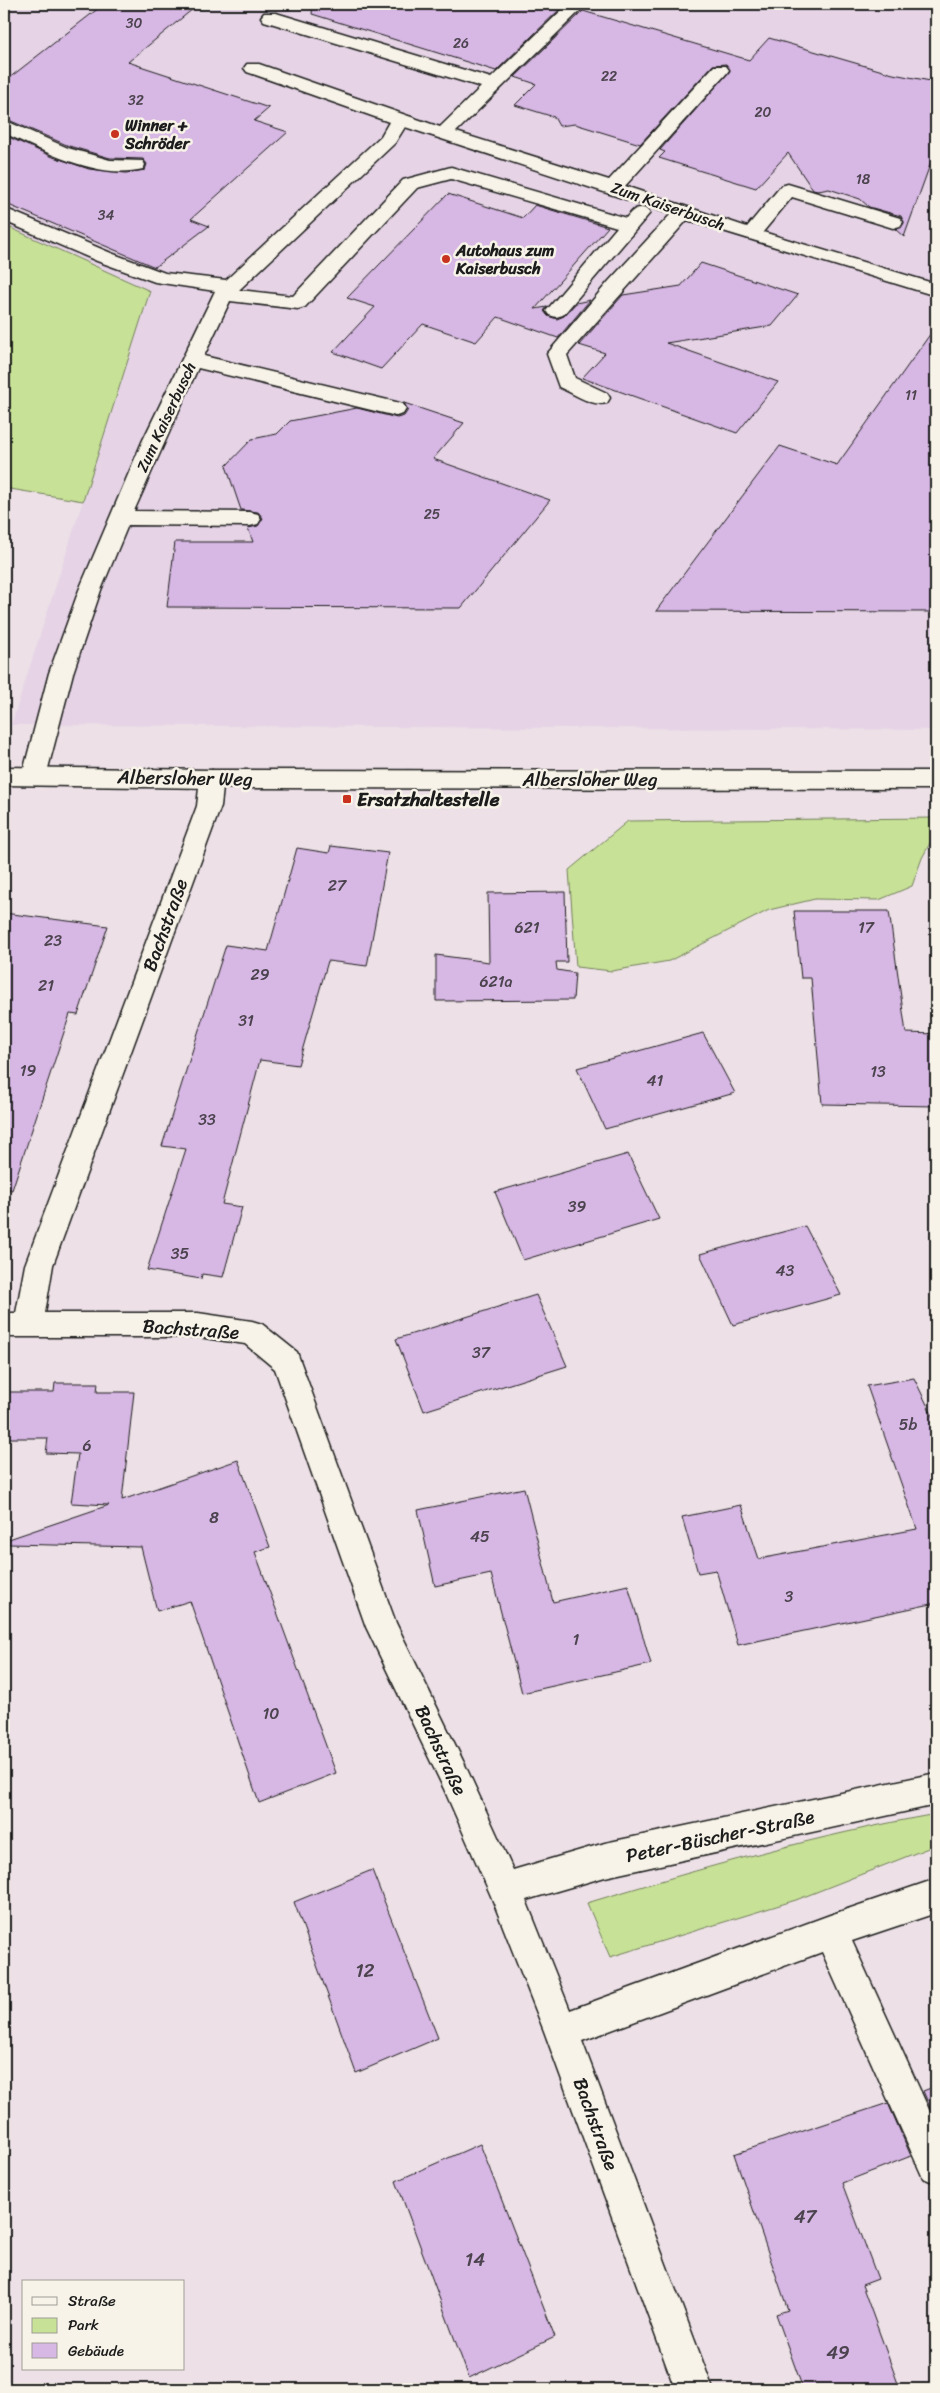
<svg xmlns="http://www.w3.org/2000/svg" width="940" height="2393" font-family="Sriracha,sans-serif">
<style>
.built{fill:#e6d4e6}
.green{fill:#c7e197;stroke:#727e5a}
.building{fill:#d7b7e4;stroke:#1c1c1c}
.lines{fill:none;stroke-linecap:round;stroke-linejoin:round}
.minor-casing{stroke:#1c1c1c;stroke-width:3}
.major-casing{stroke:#1c1c1c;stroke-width:3}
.minor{fill:#f7f3e8;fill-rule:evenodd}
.major{fill:#f7f3e8;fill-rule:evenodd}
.poi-dot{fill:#c8321e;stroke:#f7f3e8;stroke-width:2}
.labels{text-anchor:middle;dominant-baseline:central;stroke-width:5;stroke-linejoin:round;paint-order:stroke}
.far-number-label{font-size:14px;fill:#4b434e}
.far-poi-label{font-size:16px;font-weight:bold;fill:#1c1c1c;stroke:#f7f3e8;text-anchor:start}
.far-street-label{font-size:16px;fill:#1c1c1c;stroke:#f7f3e8}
.number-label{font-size:16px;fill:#4b434e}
.street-label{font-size:19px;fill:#1c1c1c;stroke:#f7f3e8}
.poi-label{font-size:19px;font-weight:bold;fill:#1c1c1c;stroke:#f7f3e8;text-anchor:start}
.near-number-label{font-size:19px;fill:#4b434e}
</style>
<rect width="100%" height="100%" fill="#ede1e7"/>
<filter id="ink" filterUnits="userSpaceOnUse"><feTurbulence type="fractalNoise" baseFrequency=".02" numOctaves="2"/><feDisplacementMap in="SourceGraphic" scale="10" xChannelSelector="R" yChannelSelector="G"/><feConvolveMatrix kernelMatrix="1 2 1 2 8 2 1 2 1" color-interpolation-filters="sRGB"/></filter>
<g filter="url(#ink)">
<!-- built -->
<path class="built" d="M4,4H936V730L11,725L150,291L4,225Z"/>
<!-- green -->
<path class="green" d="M4,225L150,291L83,501L4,488Z
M936,818V832L922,858L912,886L879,900L815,899L769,910L669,961L612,971L576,967L569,870L628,821Z
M936,1814V1845L796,1900L610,1957L587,1903C702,1868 818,1835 936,1814Z"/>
<!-- building -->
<path class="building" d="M104,4H199L128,62L269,108L254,121L288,132L191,219L209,226L155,267L4,203V135L53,157L89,169L126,173L145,170L147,164L143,159L110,158L69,146L4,118V82Z
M313,4H559L564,5L496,71L312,14Z
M583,11L749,60L769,38L893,74L936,82V159L931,162L904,237L895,229L901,228L904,223L901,216L869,207L860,199L829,189L818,191L813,190L788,153L756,188L659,158L665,152L660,150L730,71L726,64L713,65L640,144L575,124L559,126L554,117L515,105L536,84L515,77Z
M448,194L523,218L535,205L608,227L535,309L547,307L544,311L548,316L557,319L564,316L576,303L590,300L558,338L498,317L476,342L423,324L381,369L333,352L375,307L347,298Z
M701,263L798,295L772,326L666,343L778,382L737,433L582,378L605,353L579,345L623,295L681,286Z
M936,326V612L656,611L780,446L837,465Z
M404,403L464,423L433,459L550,500L461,608L167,607L175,542H253L248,528L258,526L263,518L258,512L241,510L226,466L252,439L277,434L290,421L357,408L397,418L404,416L408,410Z
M331,846L388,853L367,966L328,961L298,1065L260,1060L222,1204L242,1207L223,1277L202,1274L201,1279L147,1270L186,1149L162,1146L226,945L268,951L297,848L329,853Z
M565,892L567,962H556L557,970L575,973L573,1000L436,1001V955L489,962L488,893Z
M794,911H889L906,1033L936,1034V1106L822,1104L811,978H801Z
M4,913L108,926L78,1015L70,1014L12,1190L4,1188Z
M703,1033L735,1093L605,1129L577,1068Z
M628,1154L659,1219L523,1260L495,1192Z
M805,1226L841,1295L733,1325L700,1254Z
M536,1295L567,1366L424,1411L396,1339Z
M914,1378L936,1423V1603L738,1645L716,1570L698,1573L682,1517L741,1505L759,1559L917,1529L867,1386Z
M55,1383H98L97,1392H134L122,1500L238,1460L270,1547L255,1552L336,1773L259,1803L190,1601L157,1611L141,1547L9,1544V1539L109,1505L71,1503L78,1454L46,1453L48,1438H4V1392H54Z
M524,1488L553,1602L628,1585L651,1664L522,1693L491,1574L435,1586L418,1510Z
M372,1870L438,2038L356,2073L294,1902Z
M936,2086V2121L923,2091Z
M888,2103L911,2156L842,2183L878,2279L862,2285L900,2389H803L776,2314L788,2310L734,2154Z
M480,2144L555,2337L469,2378L396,2181Z"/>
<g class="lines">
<defs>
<path id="minor" d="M568,4H587L456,132L609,180L714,66H726L729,70L726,74L625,186L747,227L781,186L788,184L900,218L903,222L900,226L893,228L792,197L763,232L936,284V296L687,220L567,355L575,378L607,393L610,398L607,403C591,407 573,393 559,387L547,354L609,281L671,214L405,127L395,143L239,290L293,296L403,180L451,167L626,218C633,210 636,206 647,209L650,213L563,315L556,317L549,315L546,311L617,227L451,179L417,188L305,307L298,309L230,301L204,356L396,402L403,404L406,409L403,414L396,416L198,368L134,511L250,512L258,514L261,519L258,524L250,526L128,525L101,590L73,673L46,776L42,782L34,785L26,782L22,776L49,673L79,590L142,442L215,291L155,282L97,261L4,221V208L111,253L165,273L226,280L381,136L389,122L247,72L244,68L247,64H259L440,127L481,87L264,21L261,17L264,13H276L491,78Z
M4,120L68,148L110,160L143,161L145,165L143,169C98,180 44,151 4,133Z
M212,770L220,773L224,779L221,806L53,1265L45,1313H198L252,1321L262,1324L297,1352L396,1623L466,1767L513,1870L605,1843L936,1773V1805L605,1877L526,1900L570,2010L830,1915L936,1879V1913L852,1941L936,2125V2183L923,2178L822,1952L582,2041L713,2389H675L544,2031L491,1896L444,1789L366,1627L275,1369L245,1344L198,1337H4V1313H16L25,1265L197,806L200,779L204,773Z"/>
<path id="major" d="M4,767L212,770L936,771V789L212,788L4,785Z"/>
</defs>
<!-- minor casing -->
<use href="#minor" class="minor-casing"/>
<!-- major casing -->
<use href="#major" class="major-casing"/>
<!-- minor -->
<use href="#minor" class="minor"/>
<!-- major -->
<use href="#major" class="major"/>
</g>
</g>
<!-- markers -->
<g class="poi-dot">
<circle cx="115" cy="134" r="5"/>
<circle cx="446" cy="259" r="5"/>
<rect x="342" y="794" width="10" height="10" rx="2.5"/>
</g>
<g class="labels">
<!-- far-number labels -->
<g class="far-number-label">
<text x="134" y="23">30</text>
<text x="461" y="43">26</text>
<text x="609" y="76">22</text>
<text x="136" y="100">32</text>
<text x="763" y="112">20</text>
<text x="863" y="179">18</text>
<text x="106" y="215">34</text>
<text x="911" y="395">11</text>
<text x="432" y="514">25</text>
</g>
<!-- far-poi labels -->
<g class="far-poi-label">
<text x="125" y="125">Winner +<tspan x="125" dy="18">Schröder</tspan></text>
<text x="456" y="250">Autohaus zum<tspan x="456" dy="18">Kaiserbusch</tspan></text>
</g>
<!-- far-street labels -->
<g class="far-street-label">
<text transform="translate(668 206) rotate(19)">Zum Kaiserbusch</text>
<text transform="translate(166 417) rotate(-65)">Zum Kaiserbusch</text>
</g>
<!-- number labels -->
<g class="number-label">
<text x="337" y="885">27</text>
<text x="527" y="927">621</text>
<text x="866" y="927">17</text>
<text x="53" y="940">23</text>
<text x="260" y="974">29</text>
<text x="496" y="981">621a</text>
<text x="46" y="985">21</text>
<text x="246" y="1020">31</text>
<text x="28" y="1070">19</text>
<text x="878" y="1071">13</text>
<text x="655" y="1080">41</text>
<text x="207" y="1119">33</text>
<text x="577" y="1206">39</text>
<text x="180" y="1253">35</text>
<text x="785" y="1270">43</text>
<text x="481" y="1352">37</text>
<text x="908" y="1424">5b</text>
<text x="87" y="1445">6</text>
<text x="214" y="1517">8</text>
<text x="480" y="1536">45</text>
<text x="789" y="1596">3</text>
<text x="576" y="1639">1</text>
<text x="271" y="1713">10</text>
</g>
<!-- street labels -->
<g class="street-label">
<text transform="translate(185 778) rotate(1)">Albersloher Weg</text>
<text x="590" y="779">Albersloher Weg</text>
<text transform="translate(165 925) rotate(-70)">Bachstraße</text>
<text transform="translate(191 1329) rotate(4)">Bachstraße</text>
<text transform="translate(441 1750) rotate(65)">Bachstraße</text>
<text transform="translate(720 1836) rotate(-12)">Peter-Büscher-Straße</text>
<text transform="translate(596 2124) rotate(70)">Bachstraße</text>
</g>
<!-- poi labels -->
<g class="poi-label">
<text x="357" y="799">Ersatzhaltestelle</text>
</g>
<!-- near-number labels -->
<g class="near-number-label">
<text x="365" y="1970">12</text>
<text x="805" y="2216">47</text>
<text x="475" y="2259">14</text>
<text x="838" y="2352">49</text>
</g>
</g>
<!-- margin -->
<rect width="940" height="2393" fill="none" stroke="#f7f3e8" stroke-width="20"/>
<rect x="10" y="10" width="920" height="2373" fill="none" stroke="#1c1c1c" stroke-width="2" filter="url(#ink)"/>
<!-- legend -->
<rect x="22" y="2280" width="162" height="90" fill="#f7f3e8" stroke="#9f9d96"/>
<rect x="32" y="2297" width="25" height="8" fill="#f7f3e8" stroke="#9f9d96"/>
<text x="68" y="2306" font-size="15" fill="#1c1c1c">Straße</text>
<rect x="32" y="2318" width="25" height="15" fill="#c7e197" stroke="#9f9d96"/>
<text x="68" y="2330" font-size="15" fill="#1c1c1c">Park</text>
<rect x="32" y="2343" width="25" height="15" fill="#d7b7e4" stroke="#9f9d96"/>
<text x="68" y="2356" font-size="15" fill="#1c1c1c">Gebäude</text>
</svg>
